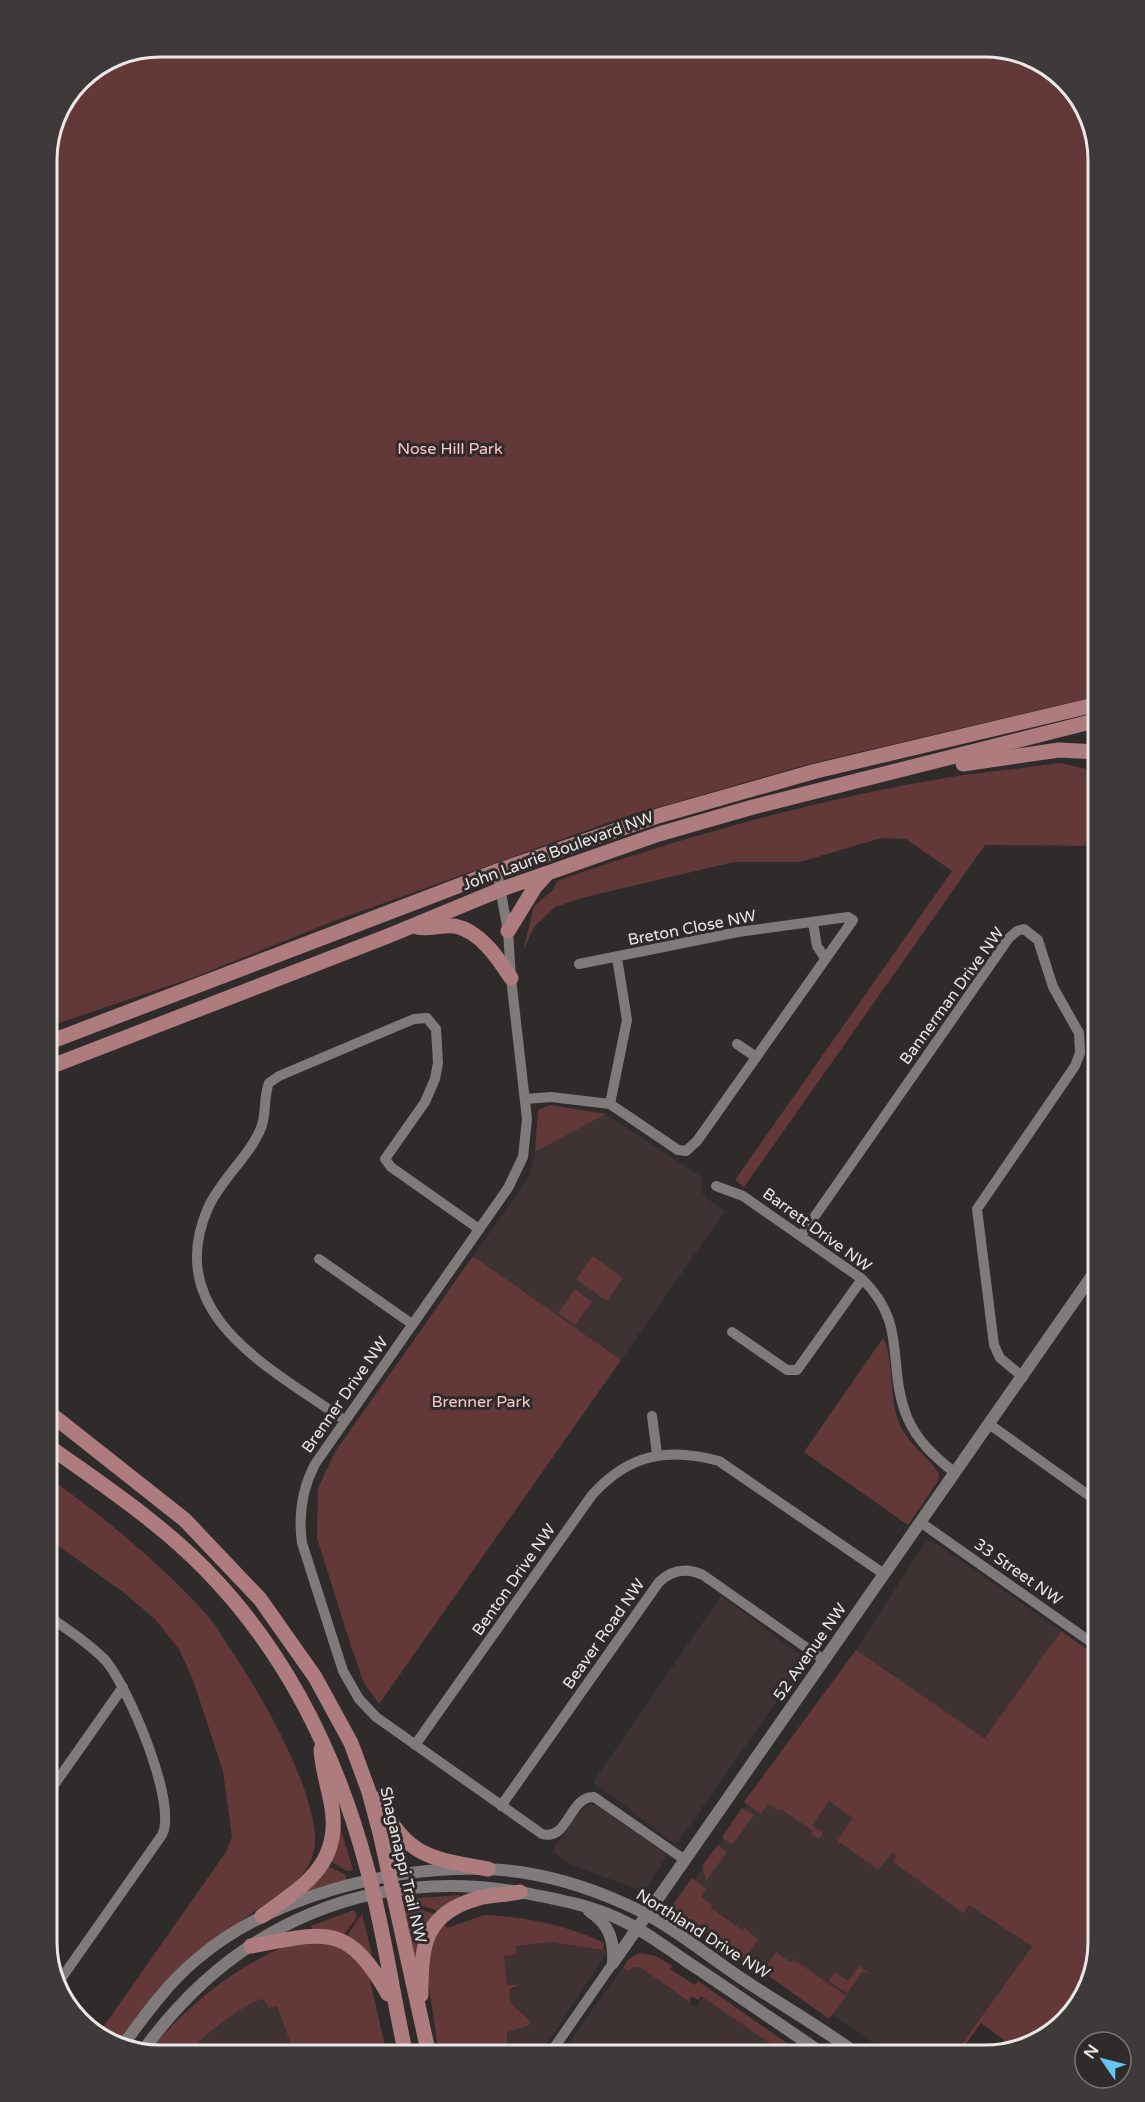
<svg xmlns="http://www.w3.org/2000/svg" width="1145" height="2102" font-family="'Varela Round',sans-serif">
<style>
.built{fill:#3e3232}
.green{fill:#633839}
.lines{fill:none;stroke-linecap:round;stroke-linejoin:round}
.minor{stroke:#807a7a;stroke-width:10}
.tertiary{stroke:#807a7a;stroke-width:12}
.primary{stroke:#ae7c7e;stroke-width:15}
.labels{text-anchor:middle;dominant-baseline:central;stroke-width:6;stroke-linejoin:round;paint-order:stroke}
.park-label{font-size:16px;fill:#fcc6c6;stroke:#302b2b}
.street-label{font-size:16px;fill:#ebe7e7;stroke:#302b2b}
.rim{fill:none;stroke:#ebe7e7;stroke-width:3}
</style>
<rect width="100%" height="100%" fill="#302b2b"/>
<!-- built -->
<path class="built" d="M606,1114L703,1178L701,1191L707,1199L725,1211L621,1360L473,1256L529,1177L535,1152Z
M926,1541L936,1543L1061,1631L985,1738L1098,1817V1851L954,2055H890L676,1906L856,1650Z
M721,1596L804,1657V1662L678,1842L673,1843L593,1782Z
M589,1804L596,1805L665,1853V1859L646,1888L640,1890L571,1865L552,1851L583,1808Z
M551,1942L606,1950V1954L540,2055H508L507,2032L529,2018L510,2003L509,1993L518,1984L507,1985L504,1955L516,1954L515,1946Z
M623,1967L628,1971L634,1967H640L696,2007L703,1997L787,2055H560Z
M276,1974L306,2055H170Z"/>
<!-- green -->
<path class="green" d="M160,47H993L1048,66L1090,116L1098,160V696L813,763L621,818L334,921L195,977L47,1027V153L80,80L117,55Z
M1060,763L1086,769L1098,780V846L985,845L744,1187L735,1180L952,871L906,839L881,838L800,862H734L585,897L555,907L534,927L523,951L534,906L553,890L557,881C686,836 821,798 957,776C991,771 1026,768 1060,763Z
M551,1105L606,1114L535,1152L538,1110Z
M473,1256L621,1360L379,1704L364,1683L351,1646L317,1538L318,1488L335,1452Z
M593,1256L623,1278L607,1301L576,1279Z
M575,1289L592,1302L575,1325L558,1313Z
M883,1338C893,1354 890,1396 897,1417C907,1447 927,1453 939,1474L938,1481L908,1525L804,1452Z
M47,1476C105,1518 159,1562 208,1616C217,1626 223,1639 231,1650C262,1696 310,1779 315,1835C317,1855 306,1873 292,1886C220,1934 167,1971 117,2043L97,2036L226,1852L232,1837L223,1771L193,1680L179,1649L155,1619L123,1592L47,1538Z
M1061,1631L1098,1657V1942L1079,2005L1042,2036L1035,2031L1023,2048L994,2054L1004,2040L981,2023L958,2055H954L1032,1946L969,1905L963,1913L893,1862L897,1855L893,1852L878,1870L841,1843H836L853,1818L829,1801L812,1825L823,1833L819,1839L811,1834L813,1831L781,1809L779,1811L768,1804L761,1814L744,1802L856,1650L991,1743L985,1738Z
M742,1808L754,1815L732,1845L722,1837Z
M341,1830L353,1870L347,1871L330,1861L337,1831Z
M718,1845L727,1852L706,1881L702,1866Z
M327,1866L345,1874L347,1880L305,1894L304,1890Z
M692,1878L707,1889L701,1897L712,1905L711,1908L742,1930L744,1927L758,1940L744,1959L672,1909L671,1907Z
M459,1895V1899L438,1911L406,1901V1899Z
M405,1905L435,1914L424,1928L416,1954L412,1955L401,1906Z
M354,1910L357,1917L343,1936L313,1930L311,1926Z
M362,1914L372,1954L368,1956L347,1936Z
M484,1915C526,1917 566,1925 604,1943L603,1950L551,1942L516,1946V1954L504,1956L507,1985L520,1984L511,1989C503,2007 523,2009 530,2022L528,2026L507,2032L508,2055H439L425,1960L442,1922L447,1928Z
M296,1942L343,1946L368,1971L387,2055H295L277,2006L269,2008L263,1999C240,2005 202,2037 186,2055L147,2053C189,2004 235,1965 296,1942Z
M776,1952L790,1962L793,1959L846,1996L829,2019L762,1971Z
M639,1953L656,1956L672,1966L670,1969L695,1985L698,1981L804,2055H787L701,1996L698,2000L693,1997L689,1998L691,2003L640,1967H634L628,1971L623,1967L629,1959Z
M859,1966L872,1975L863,1971L847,1993L829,1981L835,1972L848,1981Z"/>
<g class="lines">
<!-- minor -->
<path class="minor" d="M497,871L508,931L511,978L527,1119L523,1157L508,1188L315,1464C302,1489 298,1514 302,1543L343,1671L359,1699L376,1717L542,1834C569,1841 569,1796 594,1797L685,1860
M813,923L817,946L825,958
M737,1044L756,1057
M525,1099L551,1097L610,1104L678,1150L686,1151L697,1141L853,920L848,917L738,932L579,964
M610,1104L627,1020L617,958
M716,1186L743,1196L862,1279C909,1324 886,1365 907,1417C917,1441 935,1457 955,1473
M801,1236L1009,938L1017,931L1024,929L1038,940L1053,987L1079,1033L1080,1053L1075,1066L977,1209L994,1345L1000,1358L1023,1377
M319,1259L412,1324
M732,1332L787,1370H797L862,1279
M652,1416L657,1454
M344,1420C273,1369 161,1316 208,1208C221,1179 249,1157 261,1128C267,1113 263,1097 269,1083L279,1076L414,1019L427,1018L436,1029L438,1063L435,1079L425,1102L385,1159L391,1167L479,1229
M989,1424L1098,1502
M1088,1495L1098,1479
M920,1522L1098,1647
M47,1615C66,1629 88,1642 105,1660C128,1686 178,1804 162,1835L56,1986
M415,1745L592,1495C629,1454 667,1447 719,1461L884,1574
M47,1795L123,1687
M501,1806L659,1582C672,1570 686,1567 703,1575L824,1660
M549,2055L613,1963"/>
<!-- tertiary -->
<path class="tertiary" d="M589,1911C609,1924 614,1939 613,1962
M613,1963L1098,1267
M123,2045C145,2015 168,1983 197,1959C271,1896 391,1866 487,1869C533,1871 581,1884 623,1903C664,1920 701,1951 738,1976C778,2003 820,2027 859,2055
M142,2052C234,1924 370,1865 525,1893C556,1899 589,1905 617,1918C642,1929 664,1946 686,1961C733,1992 779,2024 825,2055"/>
<!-- primary -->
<path class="primary" d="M963,764L1059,750L1098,752
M417,927C429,930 442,924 455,926C480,931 498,958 511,978
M508,931L535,887L547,874
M47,1043L497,871L658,816L816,771L1098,704
M47,1068L388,936L502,889L659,834L753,807L1098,720
M47,1411L185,1520L260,1599L315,1677L351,1743L369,1792L380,1833L429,2055
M47,1445C100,1483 158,1521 204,1568C287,1652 337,1755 367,1868C384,1929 392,1993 406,2055
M378,1799C407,1857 428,1858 488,1869
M262,1916C302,1887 341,1865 332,1808C329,1788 322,1770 321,1749
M251,1946C324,1933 347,1921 388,1994
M421,1995C421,1945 424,1913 479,1898C492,1894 507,1895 520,1892"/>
</g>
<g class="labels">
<!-- park labels -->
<g class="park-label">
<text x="450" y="449">Nose Hill Park</text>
<text x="481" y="1402">Brenner Park</text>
</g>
<!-- street labels -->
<g class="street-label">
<text transform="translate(558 851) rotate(-20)">John Laurie Boulevard NW</text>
<text transform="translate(692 928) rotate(-11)">Breton Close NW</text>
<text transform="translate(952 996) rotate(-54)">Bannerman Drive NW</text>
<text transform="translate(817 1230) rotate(36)">Barrett Drive NW</text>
<text transform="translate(345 1395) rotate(-55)">Brenner Drive NW</text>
<text transform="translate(1018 1572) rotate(35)">33 Street NW</text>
<text transform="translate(514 1580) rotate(-55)">Benton Drive NW</text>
<text transform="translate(604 1634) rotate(-55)">Beaver Road NW</text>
<text transform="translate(810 1652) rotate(-55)">52 Avenue NW</text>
<text transform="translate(403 1865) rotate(77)">Shaganappi Trail NW</text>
<text transform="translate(703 1934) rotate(32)">Northland Drive NW</text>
</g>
</g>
<!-- crop -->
<path d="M0 0H1145V2102H0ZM160 57H985A103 103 0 0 1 1088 160V1942A103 103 0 0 1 985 2045H160A103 103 0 0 1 57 1942V160A103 103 0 0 1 160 57Z" fill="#3f3a3a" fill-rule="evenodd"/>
<path class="rim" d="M160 57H985A103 103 0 0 1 1088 160V1942A103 103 0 0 1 985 2045H160A103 103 0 0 1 57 1942V160A103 103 0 0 1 160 57Z"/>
<!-- north arrow -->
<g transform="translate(1103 2060) rotate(305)"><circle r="28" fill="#302b2b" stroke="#7b7676" stroke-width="1.5"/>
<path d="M0-4.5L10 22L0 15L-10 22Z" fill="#65c5ee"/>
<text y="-9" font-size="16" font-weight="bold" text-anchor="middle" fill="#ebe7e7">N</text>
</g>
</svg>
